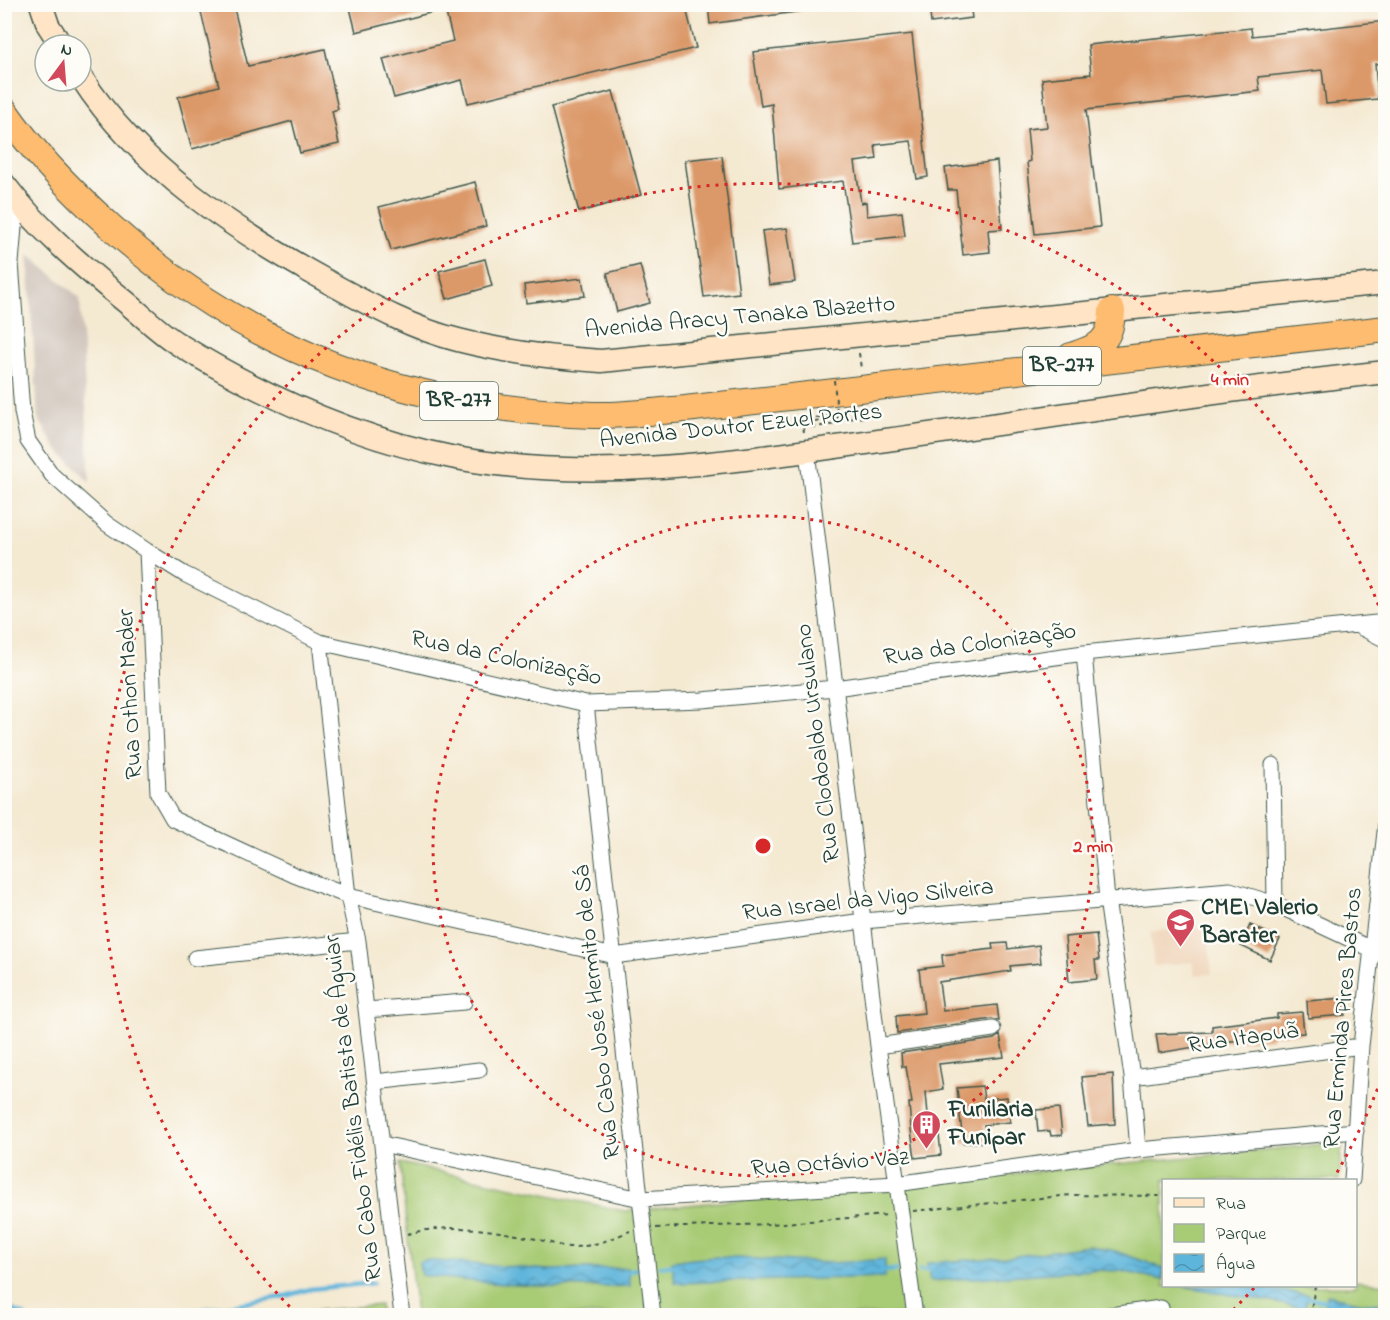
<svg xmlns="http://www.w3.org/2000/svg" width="1390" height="1320" font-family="'Indie Flower',sans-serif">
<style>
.built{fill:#f0d6bc}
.industrial{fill:#cec2b9}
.green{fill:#a8cb75;stroke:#648454;stroke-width:1.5}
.water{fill:url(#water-waves);stroke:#3e7988;stroke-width:1.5}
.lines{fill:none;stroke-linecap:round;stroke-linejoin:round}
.stream{stroke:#5eb5db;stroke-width:4.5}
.building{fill:#db9868}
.minor-casing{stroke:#3f574c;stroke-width:17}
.secondary-casing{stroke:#3f574c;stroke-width:25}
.trunk-casing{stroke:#3f574c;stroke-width:28}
.path{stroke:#3f574c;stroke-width:2;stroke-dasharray:4.5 4.5;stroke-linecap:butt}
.minor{stroke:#fff;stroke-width:15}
.secondary{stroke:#ffe4c6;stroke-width:22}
.trunk{stroke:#febc70;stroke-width:26}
.path-bridge{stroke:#3f574c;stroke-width:2;stroke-dasharray:4.5 4.5;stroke-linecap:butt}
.ring{fill:none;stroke:#d62828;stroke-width:3;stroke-dasharray:3 6}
.labels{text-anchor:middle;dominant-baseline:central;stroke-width:5;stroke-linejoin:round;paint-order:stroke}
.shield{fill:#fdfcf7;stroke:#62766e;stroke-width:1.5}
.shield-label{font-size:22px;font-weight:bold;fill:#1f3d34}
.street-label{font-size:24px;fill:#1f3d34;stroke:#fdfcf7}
.poi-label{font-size:24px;font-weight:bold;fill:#1f3d34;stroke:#fdfcf7;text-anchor:start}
.centre{fill:#d62828;stroke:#fdfcf7;stroke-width:3}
.ring-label{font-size:18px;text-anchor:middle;font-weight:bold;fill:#d62828;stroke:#fdfcf7;stroke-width:5;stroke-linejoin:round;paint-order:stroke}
</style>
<defs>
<pattern id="water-waves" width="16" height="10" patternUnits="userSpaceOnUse" patternTransform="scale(1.5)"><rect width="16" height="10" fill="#5eb5db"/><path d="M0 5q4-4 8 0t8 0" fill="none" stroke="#4d94b2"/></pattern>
</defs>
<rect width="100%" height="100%" fill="#fdfcf7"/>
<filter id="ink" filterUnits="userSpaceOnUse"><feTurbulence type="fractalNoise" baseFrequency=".0167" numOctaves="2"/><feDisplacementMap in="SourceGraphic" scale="12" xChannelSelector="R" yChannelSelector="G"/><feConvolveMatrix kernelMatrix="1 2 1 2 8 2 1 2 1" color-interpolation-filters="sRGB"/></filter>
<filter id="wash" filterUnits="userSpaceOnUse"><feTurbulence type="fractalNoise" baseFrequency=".008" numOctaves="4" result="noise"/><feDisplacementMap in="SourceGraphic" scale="24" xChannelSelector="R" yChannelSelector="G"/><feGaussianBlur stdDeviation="1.35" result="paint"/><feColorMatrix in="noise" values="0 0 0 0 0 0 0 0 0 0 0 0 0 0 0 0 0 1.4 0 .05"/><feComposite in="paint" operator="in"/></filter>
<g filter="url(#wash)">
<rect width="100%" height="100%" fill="#f4e9d1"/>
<!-- built -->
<path class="built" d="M1207,926L1212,974L1195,975L1193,962L1154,966L1150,932Z"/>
<!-- industrial -->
<path class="industrial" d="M28,254L80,298L90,482L56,448L38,418Z"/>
<!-- green -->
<path class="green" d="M1325,1144L1342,1146L1339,1180H1164V1286H1356V1281L1385,1284V1315H416L400,1163L624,1211Z
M380,1305L381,1315H267Z"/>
<!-- water -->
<path class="water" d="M1089,1246L1115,1251L1163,1268V1280L1121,1271L1095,1270L930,1281L927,1263L1009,1257Z
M716,1257L833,1263L885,1259V1277L675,1283L672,1261Z
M425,1260L549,1270L629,1268L630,1286C558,1289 492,1285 421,1275L419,1262Z
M1183,1286H1245L1309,1295L1304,1308Z
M1327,1295L1363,1303L1385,1304V1315H1341L1325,1310Z"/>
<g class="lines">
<!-- stream -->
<path class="stream" d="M660,1266H678
M920,1270H932
M881,1271L897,1270
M624,1272L637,1269
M1302,1297L1333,1302
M4,1306L25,1316
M164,1316L282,1297L310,1289L373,1283"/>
</g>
<g id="blocks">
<!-- building -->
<path class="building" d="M199,4H233L248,66L325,49L338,109L332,111L339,144L300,153L292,121L192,149L178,97L219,86Z
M349,4H685L696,48L468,103L462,80L394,98L383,59L453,41L445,9L356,32Z
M708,4H801L802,11L710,24Z
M929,4H970L972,18L931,23Z
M1386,21V63L1375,64L1378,99L1326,104L1322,70L1258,77L1260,91L1086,110L1100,227L1035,234L1027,162L1030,161L1027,129L1047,127L1042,79L1091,74L1088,45L1251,28L1252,36Z
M912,34L928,177L917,179L911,141L875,145L877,159L855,162L861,203L866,202L867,216L902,212L905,236L852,242L843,181L779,189L772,104L761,106L753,52Z
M613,91L641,195L579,212L551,107Z
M722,156L739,293L704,297L685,160Z
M997,161L1002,229L988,230L990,252L963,255L956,190H948L945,168Z
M475,182L486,226L391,250L379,207Z
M787,228L795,282L769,285L762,231Z
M485,259L492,286L447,299L439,271Z
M640,265L650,303L617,312L607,273Z
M582,278L585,296L526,303L524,285Z
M1250,925L1280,939L1270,960L1241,946Z
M1096,934L1099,960H1095L1097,979L1069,982L1065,937Z
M1007,943L1008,949L1039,945L1041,963L1010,966L1011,971L939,982L943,1011L997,1005L999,1021L992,1019L897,1033L896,1016L924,1013L919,969L943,966L942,955L993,949L992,944Z
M1344,998L1345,1015L1308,1018L1307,1001Z
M1302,1012L1304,1033L1272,1035V1038L1231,1041L1159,1053L1156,1034L1212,1032V1026L1277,1018V1014Z
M1000,1035L1004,1057L939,1064L943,1089L926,1092L929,1126L938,1124L941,1155L915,1158L911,1130L909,1103H912L906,1067H902L901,1053L994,1039Z
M1113,1074L1115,1124L1088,1126L1082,1077Z
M982,1086L984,1099L1007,1097L1010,1122L984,1125L987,1142L963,1143L957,1088Z
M1059,1108L1062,1135L1051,1136L1050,1131L1038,1132L1036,1110Z"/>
</g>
</g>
<g filter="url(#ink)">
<use href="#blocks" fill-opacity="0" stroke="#3f574c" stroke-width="1.5"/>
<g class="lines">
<defs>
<path id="minor" d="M20,205L14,227L11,263L22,412L28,441L52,475L107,524L147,551L184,574L320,642L586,704L702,700L835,688L1084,653L1386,622
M807,451L878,1046L915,1316
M147,551L158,793L173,819L294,875L348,896L614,956L863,921L1230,890L1275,904L1386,956
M1356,625L1386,640
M320,642L348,896L358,941L402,1316
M1084,653L1107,899L1132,1077L1138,1150
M586,704L653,1316
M1273,765L1275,904
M195,958L358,941
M367,1010L464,1002
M878,1046L993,1029
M1132,1077L1361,1046
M375,1082L479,1070
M382,1144L641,1199L896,1184L1138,1150L1356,1131
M1352,1180L1361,1046L1386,823
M1103,1316L1161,1308V1316"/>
<path id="secondary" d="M41,4L48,25L61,45
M81,77C140,169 236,231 330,283C370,305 413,329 458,340C505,352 553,358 601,361L1386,283
M4,184C38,229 83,267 126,302C143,316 160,333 178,344C261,395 356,438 451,457C594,485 744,460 886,440C1052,417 1219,390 1386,372"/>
<path id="trunk" d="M4,110C34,154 72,192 111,227C249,352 409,409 594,415C624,416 655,411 685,409L1386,329
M1071,356C1099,347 1111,342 1112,311"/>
</defs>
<!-- minor casing -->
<use href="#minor" class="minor-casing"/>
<!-- secondary casing -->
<use href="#secondary" class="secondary-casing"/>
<!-- trunk casing -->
<use href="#trunk" class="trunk-casing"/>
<!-- path -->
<path class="path" d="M859,353L861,369
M804,432L802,419L864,413L865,417L813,422V427L838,424
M913,1211L1071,1195L1164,1196
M656,1228L771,1224L887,1215
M407,1234C449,1223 490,1229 531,1238C544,1240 559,1247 572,1247C593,1247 611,1239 630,1231
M1310,1316L1315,1286"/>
<!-- minor -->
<use href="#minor" class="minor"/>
<!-- secondary -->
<use href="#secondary" class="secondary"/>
<!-- trunk -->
<use href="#trunk" class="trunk"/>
<!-- path-bridge -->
<path class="path-bridge" d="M834,380L838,424"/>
</g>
</g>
<!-- distance rings -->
<g class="ring">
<circle cx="763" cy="846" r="330"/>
<path d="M1384 1072A661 661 0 0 1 1335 1176M1254 1288A661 661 0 0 1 1230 1313M296 1313A661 661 0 1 1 1384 620"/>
</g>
<!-- icons -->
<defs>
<symbol id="school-pin" viewBox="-11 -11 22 30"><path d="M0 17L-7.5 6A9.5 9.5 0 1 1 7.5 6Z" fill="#d1495b" stroke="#fdfcf7"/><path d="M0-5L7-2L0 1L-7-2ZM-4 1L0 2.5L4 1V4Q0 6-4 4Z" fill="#fff"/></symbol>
<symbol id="building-pin" viewBox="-11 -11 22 30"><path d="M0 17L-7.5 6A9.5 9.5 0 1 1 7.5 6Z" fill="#d1495b" stroke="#fdfcf7"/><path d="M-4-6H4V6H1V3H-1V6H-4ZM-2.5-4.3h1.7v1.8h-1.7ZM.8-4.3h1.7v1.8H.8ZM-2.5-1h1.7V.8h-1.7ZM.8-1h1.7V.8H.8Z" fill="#fff"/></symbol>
</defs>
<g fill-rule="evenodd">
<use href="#school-pin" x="1164" y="906" width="33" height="45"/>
<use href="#building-pin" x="910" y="1108" width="33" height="45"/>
</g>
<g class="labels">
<!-- shield labels -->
<g class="shield">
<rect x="1023" y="347" width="78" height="38" rx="4.5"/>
<rect x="420" y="382" width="78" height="38" rx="4.5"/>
</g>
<g class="shield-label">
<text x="1062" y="366">BR-277</text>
<text x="459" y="401">BR-277</text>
</g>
<!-- street labels -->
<g class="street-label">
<text transform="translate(740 318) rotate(-5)">Avenida Aracy Tanaka Blazetto</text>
<text transform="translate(741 427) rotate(-6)">Avenida Doutor Ezuel Portes</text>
<text transform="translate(980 645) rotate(-8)">Rua da Colonização</text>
<text transform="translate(506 659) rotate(12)">Rua da Colonização</text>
<text transform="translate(131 694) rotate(-93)">Rua Othon Mader</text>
<text transform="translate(819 743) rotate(-97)">Rua Clodoaldo Ursulano</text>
<text transform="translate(868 901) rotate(-6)">Rua Israel da Vigo Silveira</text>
<text transform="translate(598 1012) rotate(-96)">Rua Cabo José Hermito de Sá</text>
<text transform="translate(1344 1018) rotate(-85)">Rua Erminda Pires Bastos</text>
<text transform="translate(1243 1039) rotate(-8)">Rua Itapuã</text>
<text transform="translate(354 1108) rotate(-97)">Rua Cabo Fidélis Batista de Águiar</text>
<text transform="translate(830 1164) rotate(-4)">Rua Octávio Vaz</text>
</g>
<!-- poi labels -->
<g class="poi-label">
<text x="1201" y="908">CMEI Valerio<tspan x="1201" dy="28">Barater</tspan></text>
<text x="948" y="1110">Funilaria<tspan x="948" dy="28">Funipar</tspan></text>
</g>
</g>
<circle cx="763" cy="846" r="9" class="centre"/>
<g class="ring-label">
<text x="1230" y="385">4 min</text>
<text x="1093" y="852">2 min</text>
</g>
<!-- margin -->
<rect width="1390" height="1320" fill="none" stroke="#fdfcf7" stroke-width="24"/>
<!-- legend -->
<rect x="1162" y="1179" width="195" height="108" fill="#fdfcf7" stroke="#a4b0a9" stroke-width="1.5"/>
<rect x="1174" y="1198" width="30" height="9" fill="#ffe4c6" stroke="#a4b0a9" stroke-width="1.5"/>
<text x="1216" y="1209" font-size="18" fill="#1f3d34">Rua</text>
<rect x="1174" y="1224" width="30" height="18" fill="#a8cb75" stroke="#a4b0a9" stroke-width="1.5"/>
<text x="1216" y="1239" font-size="18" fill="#1f3d34">Parque</text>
<rect x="1174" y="1254" width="30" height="18" fill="url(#water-waves)" stroke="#a4b0a9" stroke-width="1.5"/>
<text x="1216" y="1269" font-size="18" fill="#1f3d34">Água</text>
<!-- north arrow -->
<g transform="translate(63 63) rotate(16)"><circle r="28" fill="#fdfcf7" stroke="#a4b0a9" stroke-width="1.5"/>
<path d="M0-4.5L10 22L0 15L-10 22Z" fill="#d1495b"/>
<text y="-9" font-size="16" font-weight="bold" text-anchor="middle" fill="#1f3d34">N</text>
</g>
</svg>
